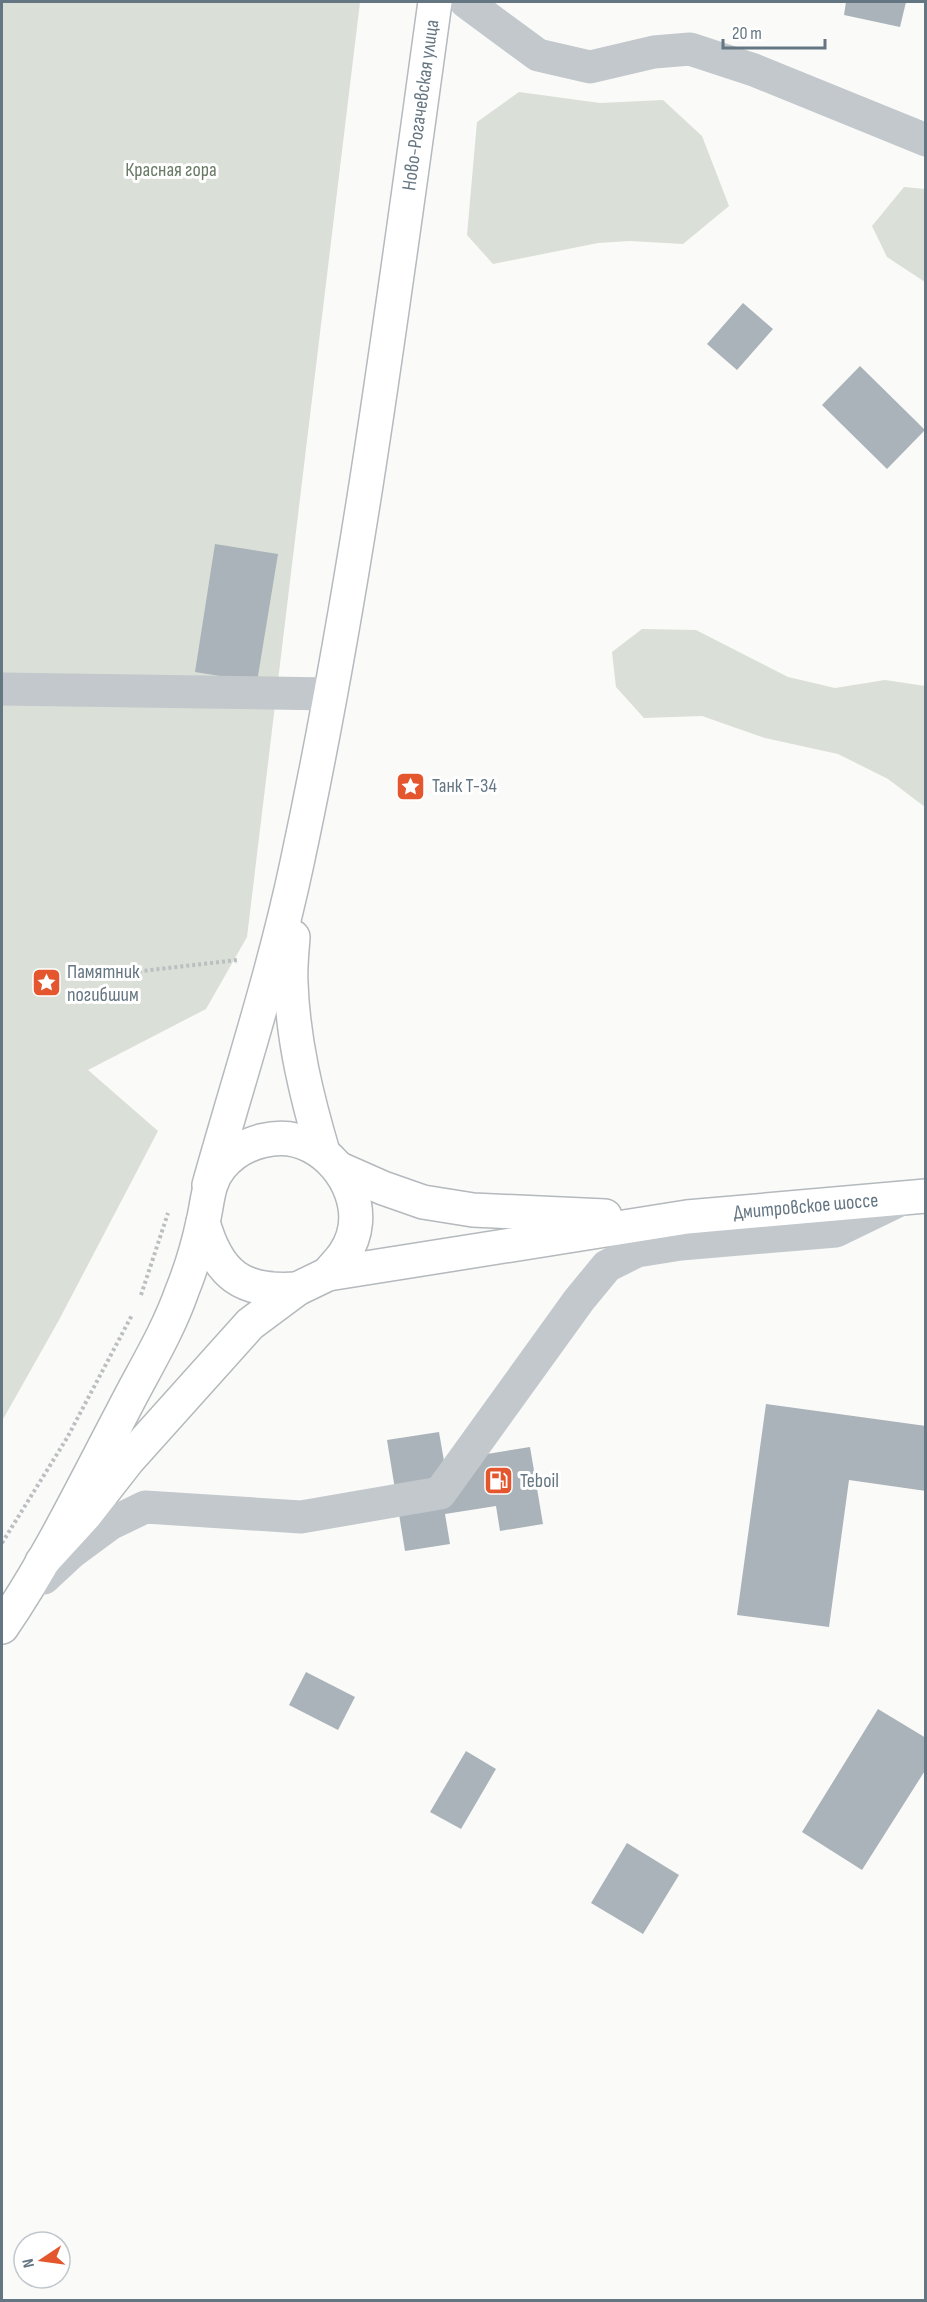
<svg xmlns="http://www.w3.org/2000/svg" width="927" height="2302" font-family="'Sofia Sans Condensed',sans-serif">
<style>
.green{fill:#dadfd7}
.building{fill:#aab3b9}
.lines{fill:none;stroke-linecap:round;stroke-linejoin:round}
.major-casing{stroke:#b5babe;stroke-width:36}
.highway-casing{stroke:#b4b9bd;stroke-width:36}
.path{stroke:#bbbfc2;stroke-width:4;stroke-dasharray:3 3;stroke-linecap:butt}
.minor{stroke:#c3c8cc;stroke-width:33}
.major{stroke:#fff;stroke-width:33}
.highway{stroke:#fff;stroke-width:33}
.labels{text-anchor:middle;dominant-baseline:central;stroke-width:6;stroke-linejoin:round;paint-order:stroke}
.street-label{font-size:20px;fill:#657683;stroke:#fff}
.park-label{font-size:20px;fill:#687a64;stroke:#fff}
.poi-label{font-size:20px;fill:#657683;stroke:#fff;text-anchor:start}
</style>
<rect width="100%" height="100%" fill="#fafaf8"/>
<!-- green -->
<path class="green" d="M2,2H360L247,937L206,1009L88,1070L158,1131L59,1320L2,1421Z
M519,92L600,103L663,100L702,136L729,206L683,244L630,241L598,243L493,264L467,235L477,122Z
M904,187L925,189V282L887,257L872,226Z
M642,629L696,630L788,677L835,688L885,680L925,686V807L888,779L838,754L765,738L702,716L644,718L616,687L612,652Z"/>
<!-- building -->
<path class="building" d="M846,2H906L900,27L844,15Z
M743,303L773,329L737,370L707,344Z
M860,366L925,430L887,469L822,405Z
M215,544L278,554L257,682L195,672Z
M766,1404L926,1426V1491L849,1480L829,1627L737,1615Z
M439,1432L444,1461L530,1447L543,1524L500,1531L496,1506L445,1514L450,1544L405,1551L387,1440Z
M306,1672L355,1697L338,1730L289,1705Z
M878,1709L926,1738V1769L862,1870L802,1832Z
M466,1751L496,1769L461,1829L430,1812Z
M627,1843L679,1875L643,1934L591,1903Z"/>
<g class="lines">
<defs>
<g id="major">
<path d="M293,937C292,952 290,968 291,983C293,1041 307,1098 323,1152"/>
<path id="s1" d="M209,1185C239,1078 274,972 297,863C358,579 395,290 435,2"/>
</g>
<g id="highway">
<path d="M340,1169L383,1188L423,1202L473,1210L605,1216"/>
<path d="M203,1222C218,1275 242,1293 297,1289"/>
<path id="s2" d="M42,1562L85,1515L128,1460L250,1324L297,1289L328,1274L687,1217L926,1196"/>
<path d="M2,1627C48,1560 84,1485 122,1413C142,1373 167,1334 182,1291C191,1269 198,1245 203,1222C208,1202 207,1183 221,1166C242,1141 281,1130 311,1146C348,1165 370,1215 345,1253C340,1261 333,1267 328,1274"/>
</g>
</defs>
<!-- major casing -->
<use href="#major" class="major-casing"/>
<!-- highway casing -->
<use href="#highway" class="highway-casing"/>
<!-- path -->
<path class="path" d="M73,979L237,960L236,963
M141,1295L168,1213
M2,1543L67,1438L132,1315"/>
<!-- minor -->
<path class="minor" d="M466,2L538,55L590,67L654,52L690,49L754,70L926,140
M2,689L331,694
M44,1578L72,1552L110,1524L145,1507L301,1517L440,1493L579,1300L607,1266L637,1251L681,1244L836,1231L902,1199"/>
<!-- major -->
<use href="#major" class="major"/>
<!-- highway -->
<use href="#highway" class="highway"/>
</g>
<!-- icons -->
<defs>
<symbol id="sight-square" viewBox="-11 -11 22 22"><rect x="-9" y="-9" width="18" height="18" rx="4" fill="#e4572e" stroke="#fff"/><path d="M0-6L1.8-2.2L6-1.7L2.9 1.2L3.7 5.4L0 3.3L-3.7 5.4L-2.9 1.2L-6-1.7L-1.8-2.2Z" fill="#fff"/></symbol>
<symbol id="fuel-square" viewBox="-11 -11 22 22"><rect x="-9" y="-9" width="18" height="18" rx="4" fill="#e4572e" stroke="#fff"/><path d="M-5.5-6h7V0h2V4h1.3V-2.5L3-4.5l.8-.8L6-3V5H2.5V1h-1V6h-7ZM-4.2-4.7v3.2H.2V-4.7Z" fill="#fff"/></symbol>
</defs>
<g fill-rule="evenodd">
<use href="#sight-square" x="394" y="770" width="33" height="33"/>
<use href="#sight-square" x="30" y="966" width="33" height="33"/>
<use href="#fuel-square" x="482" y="1464" width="33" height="33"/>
</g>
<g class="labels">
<!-- street labels -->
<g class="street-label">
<text stroke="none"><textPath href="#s1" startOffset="1102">Ново-Рогачевская улица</textPath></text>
<text stroke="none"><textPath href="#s2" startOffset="892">Дмитровское шоссе</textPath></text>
</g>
<!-- park labels -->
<g class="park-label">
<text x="171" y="170">Красная гора</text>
</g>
<!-- poi labels -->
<g class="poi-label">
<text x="432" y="786">Танк Т-34</text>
<text x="67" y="972">Памятник<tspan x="67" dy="23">погибшим</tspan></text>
<text x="520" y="1481">Teboil</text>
</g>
</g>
<!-- border -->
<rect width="927" height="2302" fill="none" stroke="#657683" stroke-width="6"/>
<!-- north arrow -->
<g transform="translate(42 2260) rotate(257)"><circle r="28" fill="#ffffff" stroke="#c1c8cd" stroke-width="1.5"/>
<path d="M0-4.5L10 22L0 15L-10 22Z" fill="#e4572e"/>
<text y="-9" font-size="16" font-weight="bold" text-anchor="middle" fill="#657683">N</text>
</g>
<!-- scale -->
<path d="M723 39v9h102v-9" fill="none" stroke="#657683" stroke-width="3"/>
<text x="732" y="39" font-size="18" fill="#657683" stroke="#ffffff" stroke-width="4.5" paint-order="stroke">20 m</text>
</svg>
